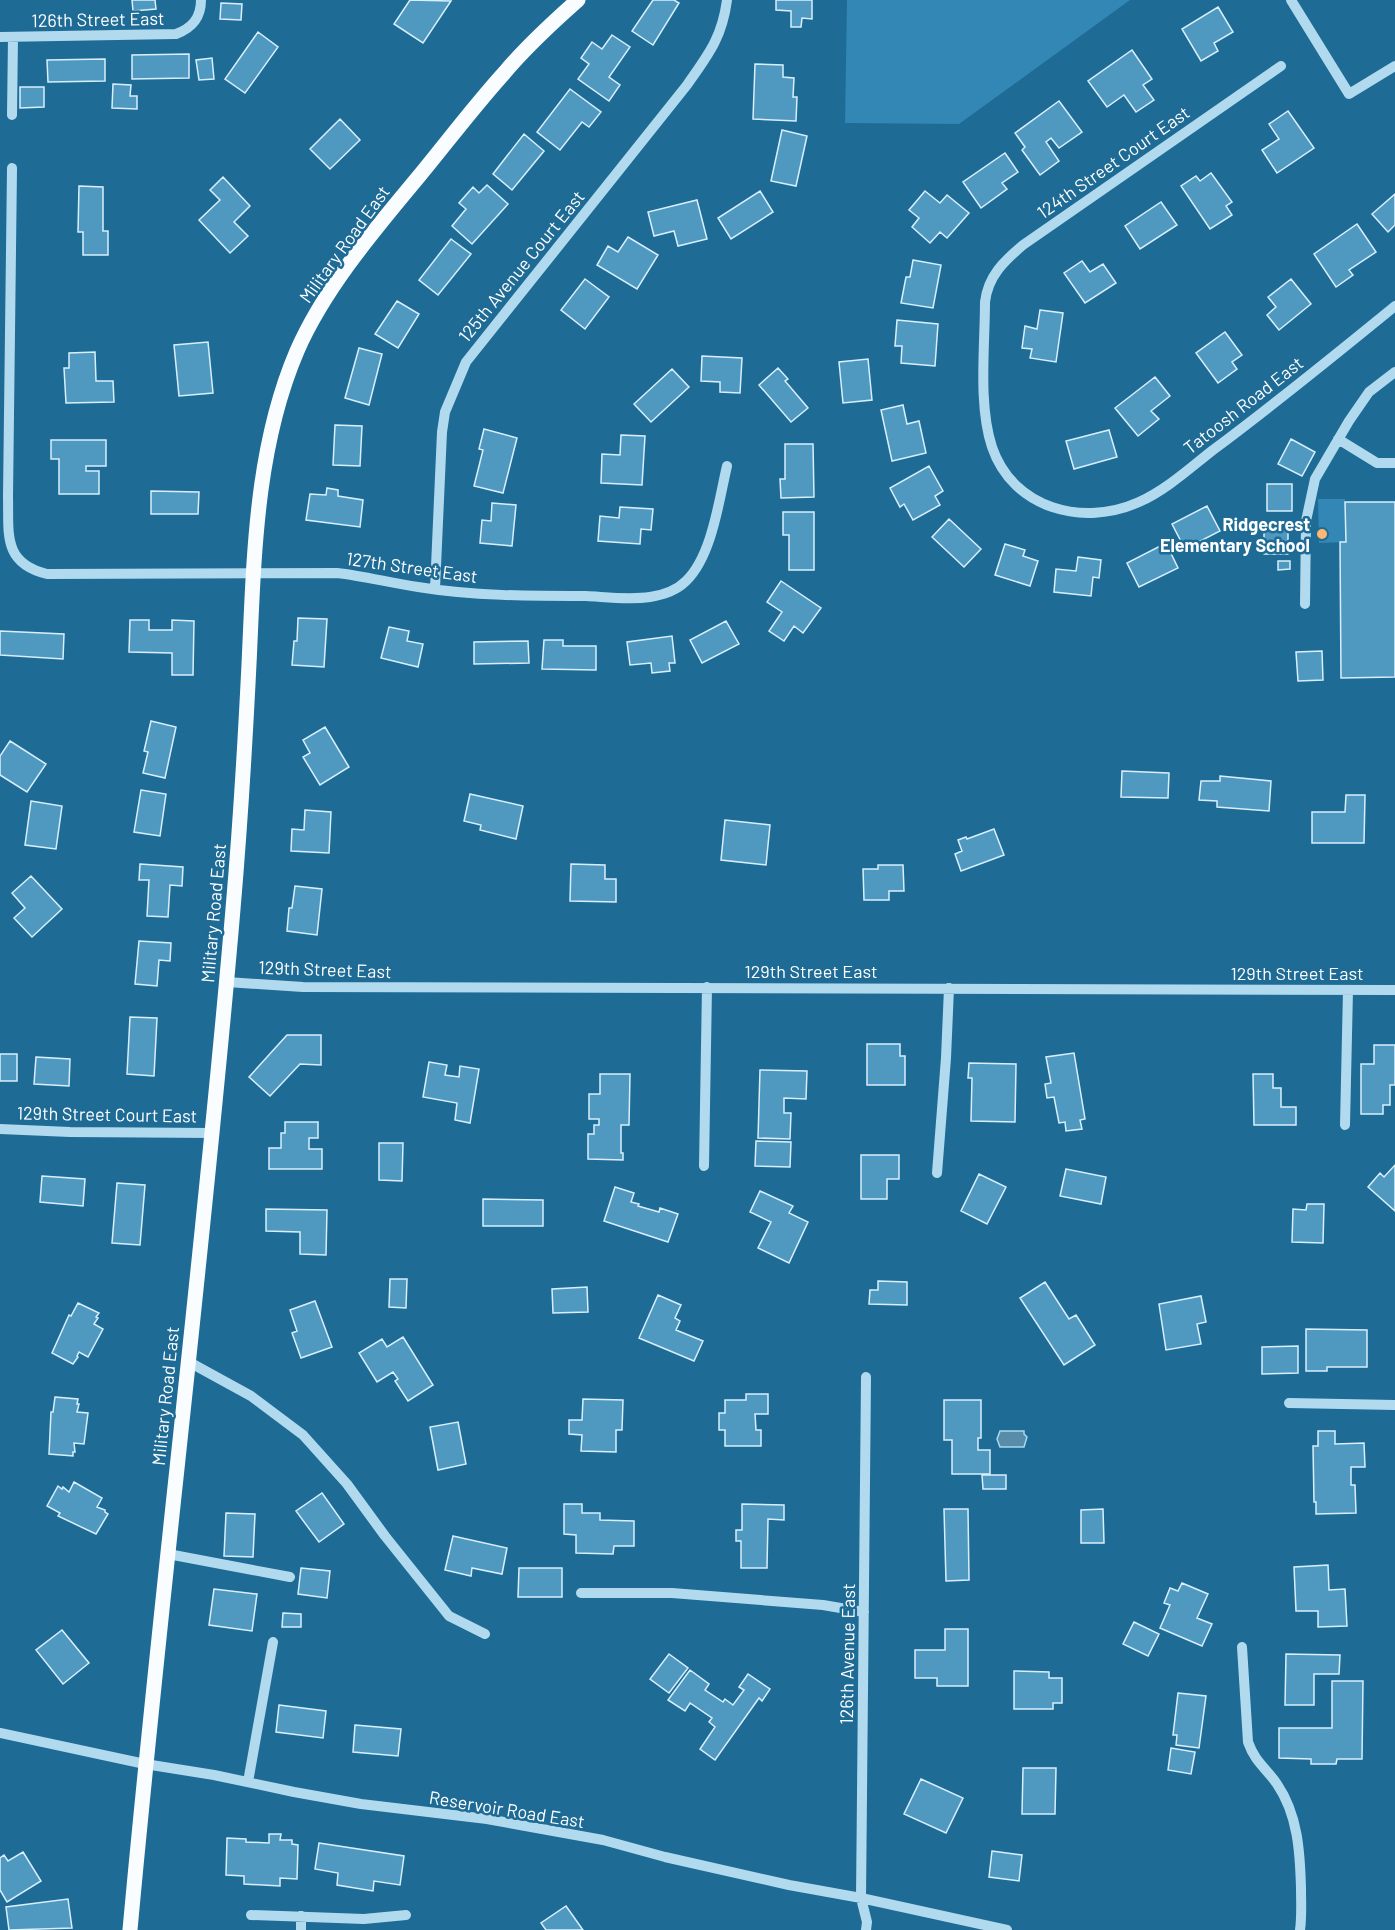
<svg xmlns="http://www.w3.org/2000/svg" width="1395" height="1930" font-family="Barlow,sans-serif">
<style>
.green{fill:#3287b4}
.water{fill:#588ca8;stroke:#a5d8f1;stroke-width:1.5}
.building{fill:#4f99c0;stroke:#d8effb;stroke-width:1.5}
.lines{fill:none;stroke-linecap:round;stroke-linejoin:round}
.minor{stroke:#b2daef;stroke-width:10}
.major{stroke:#fafdff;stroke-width:15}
.poi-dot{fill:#feb871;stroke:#1e6b96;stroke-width:2}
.labels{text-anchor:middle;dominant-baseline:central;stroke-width:5;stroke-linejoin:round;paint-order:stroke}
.street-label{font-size:18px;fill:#fff;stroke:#1e6b96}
.poi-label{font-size:18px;font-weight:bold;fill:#fff;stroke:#1e6b96;text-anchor:end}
</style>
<rect width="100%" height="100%" fill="#1e6b96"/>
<!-- green -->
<path class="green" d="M847,0H1130L959,124L845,123Z
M1318,499H1345L1346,542L1319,543Z"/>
<!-- water -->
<path class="water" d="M1000,1431H1024V1434L1027,1437L1024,1447H1000L997,1439Z"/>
<!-- building -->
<path class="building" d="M132,0H155L156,9L133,11Z
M410,0L451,1L423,43L394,24Z
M653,0H674L679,3L653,45L632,31Z
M776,0H812V19L802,18L801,27H791V11L776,10Z
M221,3L242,4L241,20L220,19Z
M1218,7L1233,32L1214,43L1218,51L1201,61L1182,29Z
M258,32L278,47L245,93L225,79Z
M612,35L630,47L609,77L620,85L609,101L578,79L589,64L581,58L592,42L602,49Z
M1132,50L1152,79L1143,85L1154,100L1136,112L1124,95L1107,107L1088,81Z
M189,54V78L132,79V55Z
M212,58L214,79L199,80L196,60Z
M105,59V81L48,82L47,60Z
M755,64L783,65V77L794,78L793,97H797L796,121L753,119Z
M113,84L131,85L130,96H137V109L112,108Z
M20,87H44V107L20,108Z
M570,89L601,112L589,127L582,122L560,150L537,132Z
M1059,101L1082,132L1059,148L1051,138L1046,142L1059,161L1040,175L1022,150L1025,147L1015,133Z
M1288,111L1314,148L1277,173L1262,150L1279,139L1269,124Z
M340,119L360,140L330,169L310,149Z
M782,130L807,136L796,186L771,181Z
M524,134L544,151L512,190L493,174Z
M1005,153L1018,172L1002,183L1007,189L981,208L963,182Z
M1211,173L1232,202L1226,206L1232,215L1210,229L1181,186L1196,176L1200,181Z
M223,177L250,206L234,222L248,236L230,253L199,220L220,200L210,190Z
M487,185L508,204L472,244L452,226L466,209L459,203L473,187L479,193Z
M79,186L103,187V231H108V255H83V232H78Z
M760,191L773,212L731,239L718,218Z
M925,191L940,203L947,195L969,213L947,238L940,232L930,243L912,227L919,218L909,210Z
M1395,194V225L1388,232L1372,214Z
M697,200L707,239L678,246L674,231L654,236L648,212Z
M1161,202L1177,225L1140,249L1125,226Z
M1357,224L1376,252L1349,270L1353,275L1336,287L1314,254Z
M628,237L658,255L637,289L597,265L608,246L618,252Z
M451,239L471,254L438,295L419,280Z
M913,260L941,265L933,308L901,303L906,277H910Z
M1082,261L1090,272L1103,264L1116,283L1085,303L1064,273Z
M585,279L609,297L585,329L561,310Z
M1291,279L1311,304L1279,330L1267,315L1276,307L1268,297Z
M397,301L419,314L398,348L375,334Z
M1040,310L1063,313L1056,362L1030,358L1032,349L1022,348L1025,326L1037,329Z
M897,320L938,324L935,366L901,363L902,346H895Z
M1225,332L1242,355L1232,362L1237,369L1218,383L1196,353Z
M208,342L213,393L179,396L174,345Z
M359,348L382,354L369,405L345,398Z
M95,352L96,381H113L114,402L66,403L64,368H69V353Z
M702,356L742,358L740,393L720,392V382L701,381Z
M868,359L872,400L843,403L839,362Z
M778,368L788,379L785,381L808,408L791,422L759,385Z
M672,369L689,387L651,422L634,404Z
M1155,377L1170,396L1151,411L1159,419L1138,436L1115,408Z
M903,405L907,424L919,421L926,453L892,461L881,410Z
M335,425L362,426L360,466L333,465Z
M484,429L517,438L503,493L474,486L483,450L479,449Z
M1109,430L1117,457L1074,469L1066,441Z
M621,435L645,436L642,485L601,483L602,454L620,455Z
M1291,439L1315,452L1302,476L1278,464Z
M51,440H106V466H86V471H99V494H59V459H51Z
M785,444H813L814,497L781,498L780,479H785Z
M929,466L943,491L935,496L940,505L913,520L904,504L900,507L890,488Z
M1267,484H1292V511H1267Z
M327,488L338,490V496L363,500L360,527L306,520L310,494L326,495Z
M151,491L199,492L198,514H151Z
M1345,502H1395V677L1341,678L1340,542H1346Z
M492,503L516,505L512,546L480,543L482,520L491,521Z
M1207,506L1220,531L1185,549L1172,524Z
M620,507L653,509L651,530L641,529L640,544L598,541L600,516L619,518Z
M783,512H814V570H789V535H783Z
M949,519L981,549L964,567L932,537Z
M1264,523H1288V554H1264Z
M1166,543L1178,568L1139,587L1127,563Z
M1005,544L1025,550L1023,556L1038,561L1030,586L995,575Z
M1078,557L1101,560L1099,578L1093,577L1091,596L1054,592L1056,569L1076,571Z
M1278,561H1290V569L1278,570Z
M781,581L821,608L803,633L794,626L784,641L769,631L782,612L767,602Z
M298,618L327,619L324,667L292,665L294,641H297Z
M130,620H149V630H172V620L194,621L193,675H172V653L129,652Z
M726,621L739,644L702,663L690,640Z
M389,627L409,631L407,641L423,644L418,667L381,658Z
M0,631L64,634L63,659L0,655Z
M672,636L675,663H669L670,671L652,673L651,663L630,665L627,642Z
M544,640H563V646H596V670L542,669Z
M528,641L529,663L474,664V642Z
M1322,651L1323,680L1298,681L1296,652Z
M151,721L176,727L165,778L143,773L148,752L144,751Z
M325,727L349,767L320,785L303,757L310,753L303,740Z
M10,741L46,764L27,792L0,775V756Z
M1122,771L1169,773L1168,798L1121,797Z
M1220,776L1271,781L1269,811L1217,807V801L1199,800L1201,781H1220Z
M141,790L166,794L160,836L134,832Z
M470,794L523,806L516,839L480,830L481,825L464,821Z
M1346,795H1365L1364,843H1312V812H1345Z
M31,801L62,806L56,849L25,845Z
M305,810L331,812L329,853L291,851L292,829L304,830Z
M725,820L770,825L766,865L721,860Z
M994,829L1004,855L961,871L955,854L962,851L958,840L966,837L967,839Z
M140,864L183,867L182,886L170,885L168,917L147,916L149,880H139Z
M571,864L605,865V879H616V902L570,901Z
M878,865H903L904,891H889V900H864L863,869H878Z
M31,876L62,909L32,937L14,918L25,908L12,893Z
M295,886L322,889L317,935L287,931L289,908H292Z
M139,941L171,943L170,961L159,960L157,986L135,984Z
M130,1017L157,1018L154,1076L127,1074Z
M287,1035H321V1065L300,1064L270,1096L249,1077Z
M867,1044H900V1056H905V1085H867Z
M1374,1045H1395V1085H1390V1105H1383V1114H1361V1064H1374Z
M1074,1053L1085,1119L1080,1120L1082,1129L1066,1131L1065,1122L1059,1123L1054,1097L1047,1098L1045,1084L1051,1083L1046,1057Z
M0,1054H17V1081H0Z
M36,1057L70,1059L69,1086L34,1084Z
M429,1062L447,1065L445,1075L459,1077L460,1066L479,1069L470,1123L455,1120L457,1103L423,1097Z
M969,1063L1016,1064L1015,1122L971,1121L972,1078H968Z
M760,1070L807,1071L806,1099L784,1098V1113H791L790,1139L758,1138Z
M600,1074H630L629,1125H621V1153H623V1160L588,1159V1134H594V1125H599V1119H589V1094H600Z
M1253,1074H1273V1088H1281V1107H1296V1125H1254Z
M285,1122H318V1138H309V1149H322V1169H269V1148H281V1133H285Z
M756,1141L791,1142L790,1167L755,1166Z
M379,1143H403L402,1181L379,1180Z
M861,1155H899V1179H887V1199H861Z
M1395,1165V1211L1368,1187L1380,1173L1384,1177Z
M1066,1169L1106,1177L1101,1204L1060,1196Z
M979,1174L1006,1187L987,1224L961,1211Z
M42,1176L85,1179L83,1206L40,1202Z
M117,1183L145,1185L140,1245L112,1243Z
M615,1187L634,1193L631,1202L639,1204L638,1206L659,1212L660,1208L678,1214L668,1242L604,1221Z
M760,1191L793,1206L789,1213L808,1222L789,1263L758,1248L771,1222L750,1212Z
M483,1199L543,1200V1226H483Z
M1307,1204H1324L1323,1243L1292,1242L1293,1209L1306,1210Z
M266,1209L327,1210L326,1255L300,1254V1232L266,1231Z
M390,1279H407L406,1308L389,1307Z
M878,1281L907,1282V1305L869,1304L870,1290H878Z
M1045,1282L1069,1319L1076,1315L1095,1345L1064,1365L1020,1298Z
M587,1287L588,1312L553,1313L552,1289Z
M658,1295L681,1305L675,1318L680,1321L676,1330L703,1341L694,1361L639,1338Z
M1201,1296L1206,1322L1197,1324L1201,1344L1166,1350L1159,1304Z
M315,1301L332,1347L301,1358L292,1333L297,1331L290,1310Z
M78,1303L99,1313L96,1317L98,1318L94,1324L103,1329L88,1357L79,1352L77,1356L78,1357L73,1364L52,1353L69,1315L71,1316Z
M1306,1329L1367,1330V1367H1327V1371H1306Z
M403,1337L433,1385L408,1401L395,1381L398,1379L393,1372L377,1382L359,1353L382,1339L387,1347Z
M1298,1346V1373L1262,1374V1347Z
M746,1394H768V1414H755L756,1430H761V1446H725V1430H719V1413H725V1400H746Z
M55,1397L78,1399L77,1404H79L77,1412L88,1413L84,1444L74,1443L75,1452H73V1456L49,1454L51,1412H53Z
M583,1399L623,1400L622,1430H616V1452L581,1451L582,1435L569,1434V1420H582Z
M944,1400H981V1438H978V1450H990V1474H952V1440H944Z
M458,1422L466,1464L438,1470L430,1427Z
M1318,1431H1335V1444L1364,1443L1365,1467H1351V1485H1355L1356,1513L1316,1514V1502H1314L1313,1446H1318Z
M982,1475H1006V1489H983Z
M74,1482L102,1498L97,1507L105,1510V1512L108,1514L96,1534L58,1516L60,1513L47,1506L58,1486L62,1489L63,1487L69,1492Z
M322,1493L344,1524L319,1542L296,1511Z
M564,1504H582V1513H600V1520L634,1521V1546H614L613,1554L576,1553V1535L564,1534Z
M742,1504L784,1505V1520L768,1519L767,1568H741V1541H736V1530H742Z
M944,1509H968L969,1580L946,1581Z
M1103,1509L1104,1543H1081V1510Z
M226,1513L255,1514L253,1557L224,1556Z
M453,1536L507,1548L502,1574L472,1568L471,1576L445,1570Z
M1328,1565L1329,1590L1345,1589L1347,1626L1318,1627V1611H1296L1294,1567Z
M301,1568L330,1571L327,1598L298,1594Z
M519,1568H562V1597H518Z
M1182,1583L1208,1594L1197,1618L1212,1624L1202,1646L1160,1628L1170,1605L1164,1603L1170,1588L1178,1591Z
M214,1589L257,1594L252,1631L209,1625Z
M283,1613L301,1614V1627H282Z
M1134,1622L1159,1634L1148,1656L1123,1644Z
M945,1629H968V1686H937V1678H915V1650H945Z
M62,1630L89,1663L63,1684L36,1650Z
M669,1654L688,1668L669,1693L650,1679Z
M1286,1654L1340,1655L1339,1674H1314V1705H1285Z
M690,1670L709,1684L705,1690L723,1702L725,1699L733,1705L744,1690L739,1687L748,1674L770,1689L762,1701L759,1698L715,1760L700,1749L715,1727L709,1722L712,1718L690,1703L685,1711L668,1700Z
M1014,1671L1049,1672V1678H1062V1703H1053V1709H1014Z
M1332,1681H1363L1362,1759H1337L1336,1764H1311V1759L1279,1758V1728H1332Z
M1178,1693L1206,1696L1199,1748L1176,1745L1177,1735H1173Z
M279,1705L326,1711L323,1738L276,1732Z
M355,1725L401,1729L398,1756L353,1752Z
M1171,1748L1195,1752L1191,1774L1168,1770Z
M1023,1768H1056L1055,1814H1022Z
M921,1779L963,1798L946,1833L904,1814Z
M269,1834H281L280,1840H292V1844L298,1845L297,1879L280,1878V1886L244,1884V1876L226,1875L227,1838L246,1839V1842L269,1843Z
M319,1843L404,1856L400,1885L374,1881L373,1891L337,1885L338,1873L315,1869Z
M992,1851L1022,1855L1019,1881L989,1877Z
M23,1852L41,1881L7,1902L0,1890V1858L4,1855L8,1861Z
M68,1899L72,1928L9,1930L6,1907Z
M566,1906L583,1930H546L541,1923Z"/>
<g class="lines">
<!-- minor -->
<path class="minor" d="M1291,0L1349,94L1395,66
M0,37L176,34C192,28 201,18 201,0
M1281,66L1023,245C1004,261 988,276 985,302C985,346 978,405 992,447C1013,509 1083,527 1139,502C1166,490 1190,468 1213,450C1275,404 1335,355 1395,306
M12,115L13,37
M12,168L8,496C9,533 2,563 47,574L337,573C364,576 390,583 418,587C473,596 530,596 586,596C606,597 629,600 650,597C663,595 677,590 686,581C712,556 719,500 727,466
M1338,439L1377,463H1395
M435,589L442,432L445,412L466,362L687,85C708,55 722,38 727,0
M1305,604L1306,521L1315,479L1349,421L1369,392L1395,372
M227,982L303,987L1395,990
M1345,1125L1348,990
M0,1129L70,1132L213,1133
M704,1166L707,987
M937,1173L946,1058L949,988
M189,1362L251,1396L303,1435L347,1484L385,1536L449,1616L485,1634
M866,1377L861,1898L867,1922L866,1930
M1289,1403L1395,1405
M168,1554L290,1577
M581,1593H672L823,1605L864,1612
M1242,1647L1248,1742C1255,1762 1266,1768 1277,1784C1298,1815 1300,1852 1301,1888C1301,1902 1302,1916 1300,1930
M0,1733L145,1764L214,1775L294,1792L361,1804L487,1819L603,1840L665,1857L789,1885L861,1898L1007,1930
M248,1782L273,1642
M251,1915L364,1919L406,1915
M301,1916V1930"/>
<!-- major -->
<path class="major" d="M130,1930C161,1589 204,1250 233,909C240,828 245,746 249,664C254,559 255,449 297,351C325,287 376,228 420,175C448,141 475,105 505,72C527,46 552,23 578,0"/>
</g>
<!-- markers -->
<circle class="poi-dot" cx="1322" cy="534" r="6"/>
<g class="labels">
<!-- street labels -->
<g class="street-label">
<text transform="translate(98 19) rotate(-1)">126th Street East</text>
<text transform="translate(1113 162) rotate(-35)">124th Street Court East</text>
<text transform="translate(344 244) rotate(-54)">Military Road East</text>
<text transform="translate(521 266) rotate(-51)">125th Avenue Court East</text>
<text transform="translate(1243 405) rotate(-38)">Tatoosh Road East</text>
<text transform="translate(412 567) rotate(8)">127th Street East</text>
<text transform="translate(213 913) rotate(-85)">Military Road East</text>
<text transform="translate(325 969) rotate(2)">129th Street East</text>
<text x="811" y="971">129th Street East</text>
<text x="1297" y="973">129th Street East</text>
<text transform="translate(107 1114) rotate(1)">129th Street Court East</text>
<text transform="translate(165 1396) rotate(-84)">Military Road East</text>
<text transform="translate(847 1654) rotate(-89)">126th Avenue East</text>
<text transform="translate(507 1809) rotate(9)">Reservoir Road East</text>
</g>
<!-- poi labels -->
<g class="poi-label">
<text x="1310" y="524">Ridgecrest<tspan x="1310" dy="21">Elementary School</tspan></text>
</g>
</g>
</svg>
